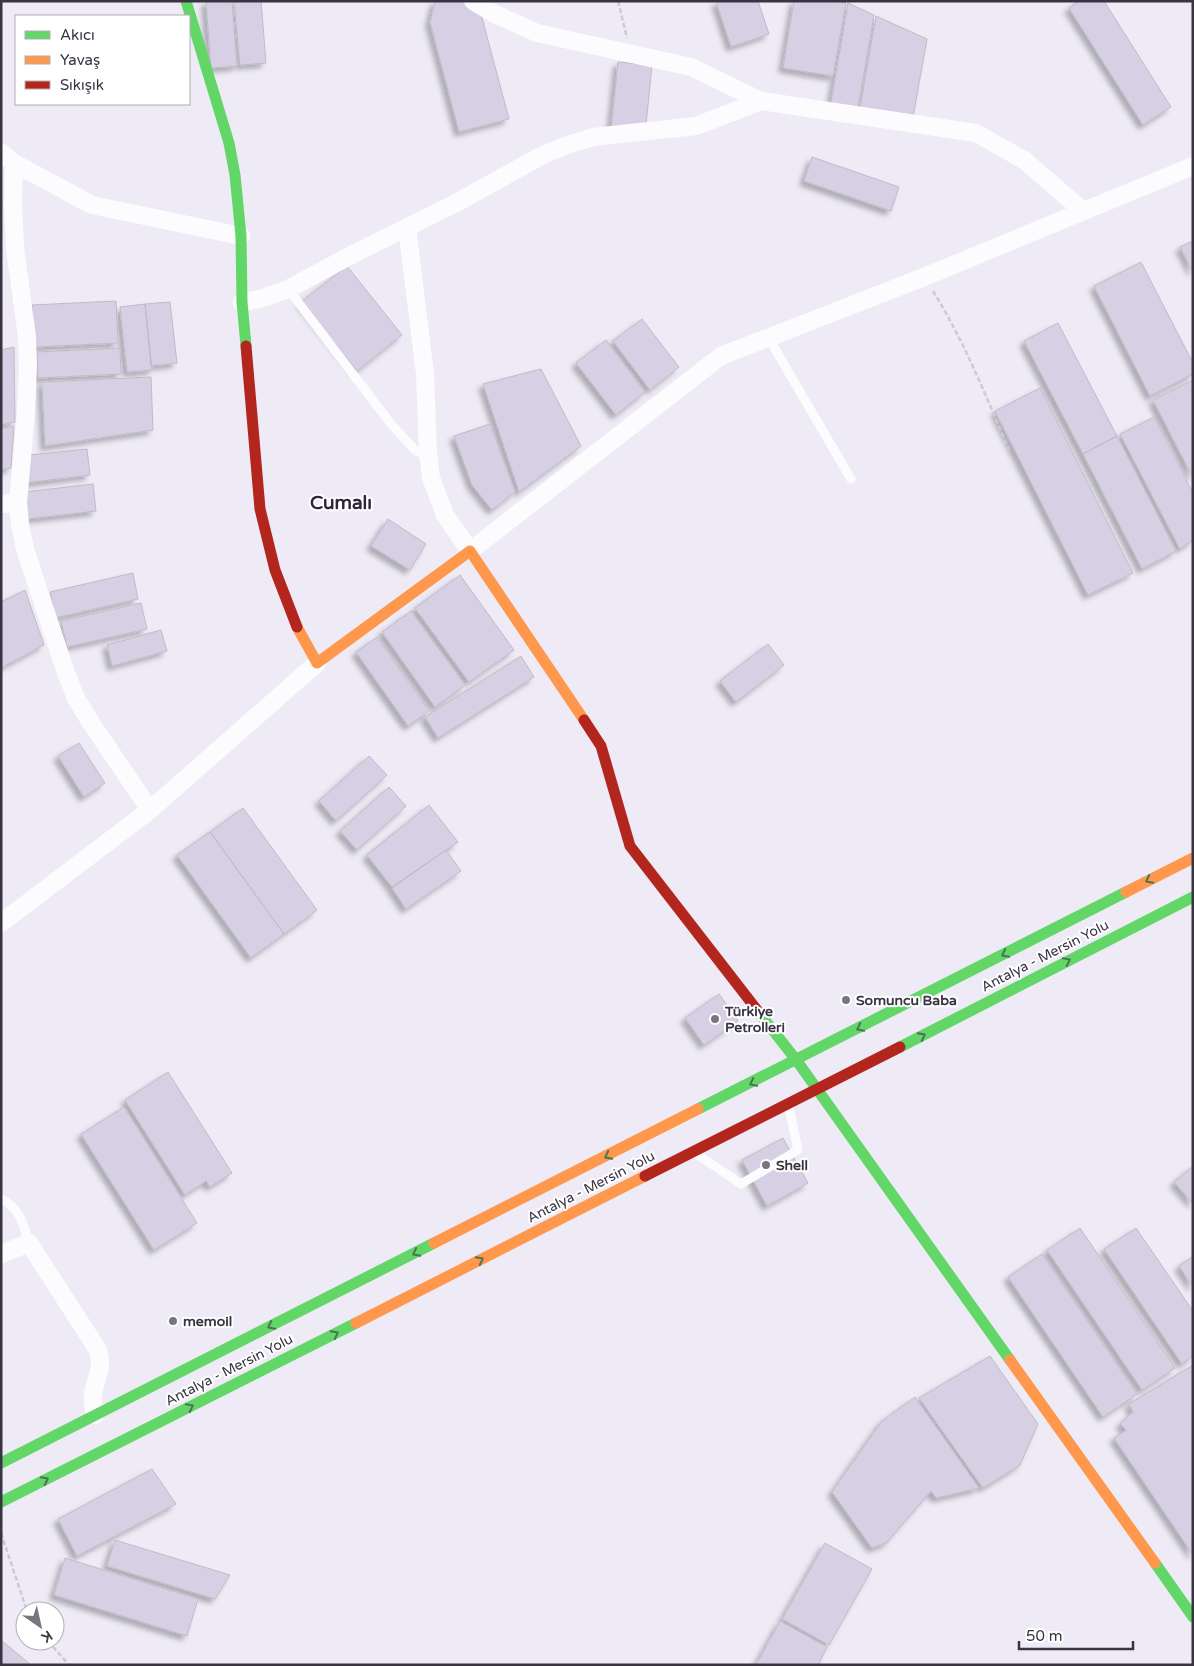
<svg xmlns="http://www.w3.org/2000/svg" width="1194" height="1666" font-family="'Varela Round',sans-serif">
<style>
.building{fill:#d7d0e4;stroke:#bebbc6;filter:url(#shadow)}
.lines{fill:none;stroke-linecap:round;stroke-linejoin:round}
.path{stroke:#cdcbd0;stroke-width:2.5;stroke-dasharray:5 2.5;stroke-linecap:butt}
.lane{stroke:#fcfcfe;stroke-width:9}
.street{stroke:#fcfcfe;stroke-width:18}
.fast{stroke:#63d668;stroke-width:11}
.slow{stroke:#ff974d;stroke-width:11}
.jam{stroke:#b3261e;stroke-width:11}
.oneway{stroke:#4a7551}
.poi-dot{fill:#787480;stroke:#fff;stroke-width:2}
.labels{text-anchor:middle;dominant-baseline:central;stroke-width:4;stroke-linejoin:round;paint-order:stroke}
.street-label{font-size:14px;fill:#393441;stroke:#fff}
.poi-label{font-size:14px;font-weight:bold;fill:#393441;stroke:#fff;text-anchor:start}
.district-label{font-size:19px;font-weight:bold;fill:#2e253d;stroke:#fff}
</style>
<defs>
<filter id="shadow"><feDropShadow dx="-4.5" dy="4.5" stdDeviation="2.5" flood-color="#0004"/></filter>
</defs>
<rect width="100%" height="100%" fill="#eeebf6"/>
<!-- building -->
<path class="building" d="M206,1H232L237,66L211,68Z
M234,1H261L266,63L240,65Z
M435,1H463L481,14L509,119L459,132L430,22Z
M716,1H758L769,34L731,47Z
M794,1H835L846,3L833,76L783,68Z
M1079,1H1104L1171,107L1143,125L1069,8Z
M848,3L874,15L858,108L831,103Z
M876,16L927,39L913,117L860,108Z
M618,62L652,65L646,125L611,130Z
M812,157L899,187L891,211L804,181Z
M1193,241V272L1180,247Z
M1141,262L1193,363V374L1150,396L1094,286Z
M347,266L402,335L357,371L301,302Z
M116,301L118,343L34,347L32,305Z
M170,302L177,363L151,366L145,304Z
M145,304L152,370L127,372L120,307Z
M642,319L679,367L650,390L613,341Z
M1058,323L1117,436L1083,454L1024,341Z
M606,340L645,392L616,415L576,363Z
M14,347L15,422L1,425V350Z
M120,348L121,374L38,378L37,352Z
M541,369L581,446L519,492L483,384Z
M151,377L153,430L45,446L42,382Z
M1193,380V478L1153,400Z
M1040,388L1133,573L1088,595L995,411Z
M1154,417L1193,493V540L1180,549L1120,434Z
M490,424L515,492L492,510L472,485L454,436Z
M14,426L11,468L1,470V429Z
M1117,436L1176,551L1142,569L1083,454Z
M87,449L90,475L25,483L29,455Z
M93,484L96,511L27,519L24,492Z
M388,519L426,544L410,570L371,546Z
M133,573L138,599L55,618L50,592Z
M460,575L514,650L469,682L415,608Z
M25,590L44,645L1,668V602Z
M141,603L147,629L67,647L61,621Z
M411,611L465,685L435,707L382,632Z
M161,630L167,651L112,666L107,645Z
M377,637L429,711L408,726L356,652Z
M768,644L784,665L736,702L720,681Z
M521,656L534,677L438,738L425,717Z
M79,743L105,783L84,797L58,756Z
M369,756L387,775L336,821L319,801Z
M389,787L406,806L357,850L340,831Z
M429,805L458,842L392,887L367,855Z
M243,808L317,910L284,934L210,832Z
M210,832L284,934L251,958L177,855Z
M446,850L461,871L406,909L392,888Z
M719,994L738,1021L704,1045L685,1018Z
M168,1072L232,1173L210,1187L206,1181L185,1195L125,1100Z
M124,1107L197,1223L154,1250L81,1134Z
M783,1138L808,1183L767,1206L742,1160Z
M1193,1166V1204L1174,1182Z
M1080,1228L1175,1368L1142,1390L1047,1250Z
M1136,1228L1193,1311V1356L1182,1364L1104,1249Z
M1042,1254L1137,1394L1103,1417L1008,1277Z
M1193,1256V1287L1179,1266Z
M990,1356L1038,1424L1020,1465L983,1488L919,1398Z
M1193,1365V1555L1114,1438L1126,1430L1120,1424L1133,1412L1129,1404Z
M915,1397L979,1488L936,1498L931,1491L886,1543L872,1548L832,1492L882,1421Z
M152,1469L176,1504L77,1556L58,1519Z
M115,1540L230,1575L215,1599L107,1566Z
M825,1543L872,1569L829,1645L782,1619Z
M65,1558L198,1599L187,1636L54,1595Z
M780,1621L827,1647L818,1665H756Z
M1,1640L31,1665H1Z"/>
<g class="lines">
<!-- path -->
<path class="path" d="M618,1L627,38
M933,291C964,341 986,396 1009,450
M1,1533L27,1611
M48,1641L69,1665"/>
<!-- lane -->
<path class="lane" d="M288,289L391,424L415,450L420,453H428
M768,337L851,479
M698,1155L741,1184L798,1150L789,1107
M1,1199C20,1208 23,1224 29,1243"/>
<!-- street -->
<path class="street" d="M473,1L493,13L537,33L691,67L761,101
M1,152L14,163L92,205L241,236
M14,163L13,204L15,248L27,337L28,367L26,411L18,503L20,524L25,549L66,673L76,698L91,723L150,810
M407,227L425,374L428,453L431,478L445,515L470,551L721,356L924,277L1193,166
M242,302L260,299L288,289L355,253L456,203L541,156L567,145L593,137L696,126L761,101L976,133L1024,160L1083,211
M1,504L18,503
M1,923L150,810L317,663
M1,1254L29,1243L98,1350C104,1371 95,1376 93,1395C92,1401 94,1409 95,1415"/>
<!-- fast -->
<path class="fast" d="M186,1L229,143L235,175L241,236L242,302L246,346
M757,1010L797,1061L1010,1360
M900,1047L1193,897
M698,1109L1126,892
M1,1463L434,1243
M1,1502L356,1323
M1155,1563L1193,1617"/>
<!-- slow -->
<path class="slow" d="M297,627L317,663L470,551L584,720
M1126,892L1193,858
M434,1243L698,1109
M356,1323L645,1176
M1010,1360L1155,1563"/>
<!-- jam -->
<path class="jam" d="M246,346L260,509L275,570L297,627
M584,720L601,746L630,846L757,1010
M645,1176L900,1047"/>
</g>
<!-- one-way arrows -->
<defs><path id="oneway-chevron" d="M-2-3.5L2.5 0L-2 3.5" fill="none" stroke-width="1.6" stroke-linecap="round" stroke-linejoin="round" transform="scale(1.25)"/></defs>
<g class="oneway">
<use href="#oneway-chevron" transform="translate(1149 880) rotate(153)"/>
<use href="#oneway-chevron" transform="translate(1005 954) rotate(153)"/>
<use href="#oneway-chevron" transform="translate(1067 961) rotate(-27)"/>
<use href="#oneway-chevron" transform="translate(860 1028) rotate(153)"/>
<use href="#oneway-chevron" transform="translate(922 1036) rotate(-27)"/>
<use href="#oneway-chevron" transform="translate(753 1083) rotate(153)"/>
<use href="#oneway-chevron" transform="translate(608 1156) rotate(153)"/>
<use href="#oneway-chevron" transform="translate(416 1253) rotate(153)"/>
<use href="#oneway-chevron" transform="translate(480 1260) rotate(-27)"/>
<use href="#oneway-chevron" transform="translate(271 1326) rotate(153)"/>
<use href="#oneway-chevron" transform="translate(335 1334) rotate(-27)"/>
<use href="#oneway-chevron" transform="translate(190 1407) rotate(-27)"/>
<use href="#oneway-chevron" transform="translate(45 1480) rotate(-27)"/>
</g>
<!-- markers -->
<g class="poi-dot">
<circle cx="846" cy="1000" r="5"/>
<circle cx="715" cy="1019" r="5"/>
<circle cx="766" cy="1165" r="5"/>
<circle cx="173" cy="1321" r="5"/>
</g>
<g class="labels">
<!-- street labels -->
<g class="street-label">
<text transform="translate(1045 956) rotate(-27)">Antalya - Mersin Yolu</text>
<text transform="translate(591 1187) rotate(-27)">Antalya - Mersin Yolu</text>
<text transform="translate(229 1370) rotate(-27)">Antalya - Mersin Yolu</text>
</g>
<!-- poi labels -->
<g class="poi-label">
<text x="856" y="1000">Somuncu Baba</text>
<text x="725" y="1011">Türkiye<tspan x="725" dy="16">Petrolleri</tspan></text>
<text x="776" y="1165">Shell</text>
<text x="183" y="1321">memoil</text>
</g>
<!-- district labels -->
<g class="district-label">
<text x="341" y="503">Cumalı</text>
</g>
</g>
<!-- border -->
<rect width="1194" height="1666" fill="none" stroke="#393441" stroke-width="5"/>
<!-- legend -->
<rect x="15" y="15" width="175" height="90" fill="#ffffff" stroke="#b0aeb3"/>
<rect x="25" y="31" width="25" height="8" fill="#63d668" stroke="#b0aeb3"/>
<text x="60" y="40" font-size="15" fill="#393441">Akıcı</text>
<rect x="25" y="56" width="25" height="8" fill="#ff974d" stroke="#b0aeb3"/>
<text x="60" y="65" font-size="15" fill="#393441">Yavaş</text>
<rect x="25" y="81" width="25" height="8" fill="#b3261e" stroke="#b0aeb3"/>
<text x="60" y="90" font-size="15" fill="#393441">Sıkışık</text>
<!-- north arrow -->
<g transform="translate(40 1626) rotate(146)"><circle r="24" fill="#ffffff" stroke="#b0aeb3"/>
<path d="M0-4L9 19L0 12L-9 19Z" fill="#787480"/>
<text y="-8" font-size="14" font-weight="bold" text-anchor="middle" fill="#393441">K</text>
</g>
<!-- scale -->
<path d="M1019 1641v8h114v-8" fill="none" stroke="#393441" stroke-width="2.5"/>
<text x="1026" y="1641" font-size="15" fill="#393441" stroke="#ffffff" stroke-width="4" paint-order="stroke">50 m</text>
</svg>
